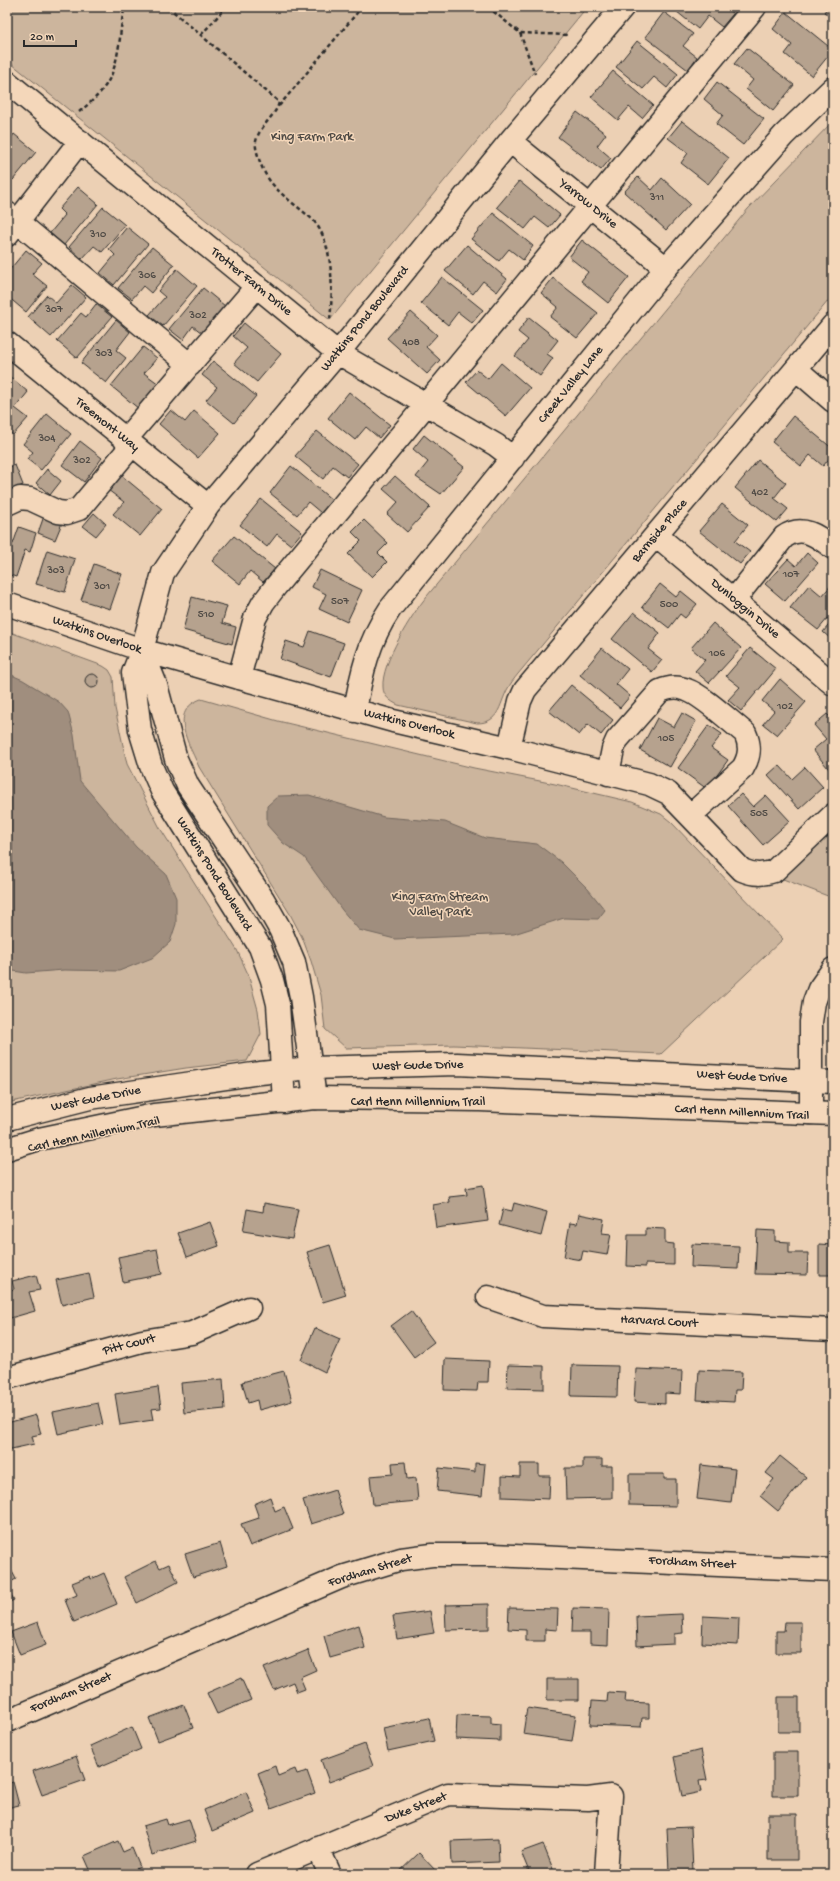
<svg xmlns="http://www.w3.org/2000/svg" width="840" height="1881" font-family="'Gochi Hand',sans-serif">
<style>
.green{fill:#ccb59d;stroke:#7c7064}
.water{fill:#a08e7e;stroke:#71665d}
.building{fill:#b6a28e;stroke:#2b2b2b}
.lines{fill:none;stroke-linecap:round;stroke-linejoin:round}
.minor-casing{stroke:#2b2b2b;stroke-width:25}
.major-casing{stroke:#2b2b2b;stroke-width:25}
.path{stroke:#2b2b2b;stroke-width:2.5;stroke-dasharray:4 3;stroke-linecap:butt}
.minor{stroke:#f4d7ba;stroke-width:22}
.major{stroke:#f4d7ba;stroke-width:22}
.labels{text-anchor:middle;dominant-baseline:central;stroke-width:3;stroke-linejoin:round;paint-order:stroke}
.number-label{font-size:11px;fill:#4e4944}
.park-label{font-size:13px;fill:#4b4742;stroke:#f4d7ba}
.street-label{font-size:13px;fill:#2b2b2b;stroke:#f4d7ba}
</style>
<rect width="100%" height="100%" fill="#ecd0b4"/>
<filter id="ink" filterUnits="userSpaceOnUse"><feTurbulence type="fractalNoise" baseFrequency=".025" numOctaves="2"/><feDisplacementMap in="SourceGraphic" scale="8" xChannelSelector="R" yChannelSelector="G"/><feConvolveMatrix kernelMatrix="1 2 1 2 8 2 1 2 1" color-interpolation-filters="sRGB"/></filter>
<g filter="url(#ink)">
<!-- green -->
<path class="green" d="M7,7H587L330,320L7,60Z
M833,121V295L518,674C514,679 510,684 507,690C499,706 499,723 477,723L398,705C390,701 383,696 383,687C381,663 412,614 427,596L748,209Z
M7,631L103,666L109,670L113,677L115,708L127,764L160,828L237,950L248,974L258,1010L261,1034L247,1061L186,1068L117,1079L7,1103Z
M201,699L278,721L474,768L555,784L632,802L661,814L671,822L783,939L661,1054L454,1045L346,1048L325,1029L321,995L311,961L302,937L290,914L199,767C189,744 168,711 201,699Z
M833,815V898L783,879L782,864Z"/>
<!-- water -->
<path class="water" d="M7,673L23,680L59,702L68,712L74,735L80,781L136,847L166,874L176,898V924L170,942L152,958L119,971L64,970L26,973L7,970V846L9,837L7,815Z
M309,795L384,817L445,822L485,838L537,844L561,862L588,889L605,910L598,919L564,918L514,934L395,939L359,930L342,910L304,857L283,843L267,825V806L278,796Z"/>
<!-- building -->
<path class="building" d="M671,7H725L733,14L722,27L708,16L698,29Z
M828,7H833V19L824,12Z
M664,12L693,34L683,46L697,57L688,70L645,37Z
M786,12L833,50L812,76L785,54L792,45L773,29Z
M637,41L678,74L667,88L654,77L643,89L616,67Z
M747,48L794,85L773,111L746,89L753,80L734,64Z
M613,71L653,105L642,118L629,107L618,120L591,97Z
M717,82L764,119L743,145L716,124L723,115L704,99Z
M577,112L606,134L597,146L611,158L601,170L558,137Z
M682,121L729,158L708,184L681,163L688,153L668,138Z
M14,134L36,152L13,180L7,175V143Z
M638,177L652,190L662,178L690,204L666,230L624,192Z
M519,181L560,215L549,228L535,217L525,229L497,207Z
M78,187L98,204L64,245L50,233L65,215L59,209Z
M103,207L125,225L102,252L94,246L82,259L69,247Z
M493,213L533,246L523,260L509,249L499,261L471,239Z
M127,227L148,244L114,285L100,273L115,255L109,249Z
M582,240L629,277L608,303L581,281L588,272L569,257Z
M467,245L507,279L497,292L483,281L473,294L445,271Z
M152,247L174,265L151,293L143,286L132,299L118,288Z
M26,250L42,263L32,274L47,286L26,312L7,296V273Z
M177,269L197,286L163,326L149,315L165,297L158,291Z
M442,277L483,310L472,323L458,312L448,325L421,303Z
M553,278L598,313L577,338L550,317L558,307L541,293Z
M72,285L86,297L51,337L28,317L47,295L56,303Z
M203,288L225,306L202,333L193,326L183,340L169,329Z
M96,304L112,317L77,358L57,341L81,313L86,317Z
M411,312L437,335L426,347L440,360L427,374L387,338Z
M529,317L558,340L547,354L553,358L540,376L515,356L528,340L518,332Z
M116,320L130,332L116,350L126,358L106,383L81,363Z
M244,323L281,354L257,382L234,363L247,348L233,336Z
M143,347L157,358L144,373L159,384L139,409L111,386Z
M213,361L256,396L234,423L206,400L217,387L202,375Z
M501,363L530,388L506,416L466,382L477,370L488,379Z
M8,375L28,392L15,408L28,418L13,435L7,430Z
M349,392L390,425L379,438L366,427L355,440L328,418Z
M171,410L185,422L194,411L220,433L198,458L159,424Z
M47,414L71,434L41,470L27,459L33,452L23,444Z
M793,416L833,449V454L823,466L810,455L801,466L772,442Z
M317,431L358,464L347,477L333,466L323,479L295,456Z
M424,435L464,467L441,494L416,477L428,462L413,449Z
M80,441L102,458L84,482L62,465Z
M758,460L786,483L774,498L788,509L777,522L735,488Z
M15,465L23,485L7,492V468Z
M291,466L332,500L321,513L308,502L297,515L270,493Z
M47,469L61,481L50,495L36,483Z
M121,475L162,509L140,536L113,514L124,502L108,490Z
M395,476L430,507L407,532L387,514L398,502L383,489Z
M261,499L302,532L291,545L277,534L267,547L240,525Z
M722,504L748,525L735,541L750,552L740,564L699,531Z
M94,513L106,524L96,536L83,526Z
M44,516L62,523L55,540L38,533Z
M364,520L388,543L378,553L387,562L372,577L348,554L361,541L352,532Z
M19,527L36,533L30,552L25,550L16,577L7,574V542L13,544Z
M234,536L275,569L263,582L250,571L240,584L212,561Z
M47,550L75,559L65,592L36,584Z
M807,553L818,563L785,601L765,584L788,559L796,566Z
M94,564L122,574L110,609L81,600Z
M320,570L362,590L347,622L319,609L326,594L312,587Z
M833,583V612L818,630L790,608L809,585L822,596Z
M660,584L676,597L681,591L697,604L685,618L680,614L669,628L642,607Z
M192,597L227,606L222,623L236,627L232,644L183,630Z
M634,612L660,633L648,649L662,660L652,672L612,639Z
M833,620V641L823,632Z
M713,623L741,648L709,683L695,671L705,660L691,648Z
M310,631L344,643L331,677L280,659L286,641L304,647Z
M602,648L628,669L616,684L630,696L620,708L580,675Z
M750,648L776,669L741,711L728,700L740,687L726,676Z
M85 681a7 7 0 1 1 14 0a7 7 0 1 1-14 0Z
M780,679L806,702L777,735L763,724L774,711L762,701Z
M571,685L613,720L601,735L588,724L579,735L549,711Z
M682,713L696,721L670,767L640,750L657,718L674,727Z
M827,714L833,720V774L813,750L826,739L814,725Z
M709,725L722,734L711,748L728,760L707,789L678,768Z
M779,765L792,779L805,767L823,787L799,809L768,775Z
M741,794L753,807L766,795L790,821L763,845L728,806Z
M483,1185L488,1221L436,1228L433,1205L450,1202L449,1197L467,1195L466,1188Z
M264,1203L298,1209L292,1239L243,1231L247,1209L263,1212Z
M514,1203L547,1212L541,1236L499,1225L503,1209L512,1211Z
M579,1214L604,1219L602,1233L611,1234L607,1255L583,1251L581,1260L564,1257L570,1223L577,1224Z
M210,1222L219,1246L187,1257L178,1233Z
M646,1228L665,1229V1243L674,1244V1265L645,1264V1267L627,1266L628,1235H646Z
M757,1230L775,1231V1241L789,1242V1253H808L807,1275L755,1274Z
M692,1244L739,1246L738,1269L691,1267Z
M819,1244L833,1245V1275H819Z
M330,1245L346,1295L323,1302L307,1252Z
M157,1249L162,1274L123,1282L118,1257Z
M89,1273L94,1297L62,1305L56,1280Z
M36,1275L40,1290L29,1292L35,1311L7,1319V1291L14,1289L12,1281Z
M411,1311L434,1342L414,1357L391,1326Z
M315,1328L340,1339L325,1372L301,1360Z
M445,1359L489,1361L488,1382H478L477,1391L444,1390Z
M508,1365L544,1366V1389L507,1388Z
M572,1365L618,1366L617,1397L571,1396Z
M636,1369L682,1371L681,1394L665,1393V1404L634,1402Z
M699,1370L742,1372L741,1390H735L734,1402L697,1400Z
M284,1371L292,1401L259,1410L257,1400L248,1403L242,1382Z
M223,1379L225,1409L184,1413L181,1383Z
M158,1387L161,1408L151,1409L153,1420L120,1425L115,1394Z
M98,1403L103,1424L58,1434L53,1412Z
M36,1415L41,1434L32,1436L34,1444L7,1450V1423Z
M780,1456L806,1477L778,1511L760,1496L774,1479L766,1473Z
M583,1459H602V1466H612V1498L566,1499L565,1468H583Z
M405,1462L407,1479L416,1478L418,1501L373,1505L370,1476L393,1474L392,1463Z
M475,1463L485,1464L482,1496L437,1491L439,1468L475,1472Z
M520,1464H539V1476H550L549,1499L502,1497V1476L520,1477Z
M701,1465L735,1469L731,1503L697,1499Z
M629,1474H664V1479H676V1506L629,1505Z
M335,1490L343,1514L311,1524L303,1500Z
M270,1497L275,1511L284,1507L293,1529L250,1546L241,1524L259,1518L254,1504Z
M220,1543L227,1566L193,1577L185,1554Z
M156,1561L160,1568L169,1564L178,1582L137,1603L124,1577Z
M9,1566L16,1579L7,1584V1567Z
M104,1573L117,1604L74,1622L65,1600L77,1595L72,1583L90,1576L91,1579Z
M7,1587L14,1600L7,1603Z
M489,1604V1629L446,1630L445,1605Z
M509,1608L558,1609L557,1630L545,1629V1641H526V1630L508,1629Z
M573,1608L609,1609L608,1645L590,1644V1632H572Z
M430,1611L434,1633L397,1639L393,1616Z
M682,1614L683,1633L674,1634V1644L637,1646L636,1616Z
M703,1616L739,1618L738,1645L702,1643Z
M38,1622L46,1645L20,1655L11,1632Z
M785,1622H801V1653H776V1631H784Z
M359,1625L365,1648L330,1658L324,1636Z
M308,1650L316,1670L300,1677L305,1689L297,1692L293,1682L274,1690L264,1668Z
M241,1678L251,1700L217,1714L207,1693Z
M547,1679H579V1700H547Z
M608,1692L626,1693L625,1702L649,1703V1718H642L641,1727L590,1725L592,1701L607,1702Z
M778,1697H799V1732H778Z
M184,1705L193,1728L158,1741L149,1718Z
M527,1708L576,1715L572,1741L523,1734Z
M457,1715L491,1716V1723L500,1724V1741L456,1739Z
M429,1718L434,1741L388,1751L383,1728Z
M132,1727L141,1749L99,1767L90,1746Z
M365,1744L373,1766L329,1782L321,1760Z
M701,1750L707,1780L699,1781L701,1792L682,1796L674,1757Z
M773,1752H798V1796H773Z
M76,1756L85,1780L42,1795L33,1771Z
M275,1766L278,1776L295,1769L297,1774L307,1771L315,1793L271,1809L258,1773Z
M13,1782L19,1805L7,1808V1784Z
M246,1792L255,1813L212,1831L204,1810Z
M768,1814H797V1860H768Z
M166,1819L168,1825L189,1819L196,1841L152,1855L143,1826Z
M691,1827L693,1871L669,1872L667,1828Z
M498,1839L499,1862L452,1864L451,1841Z
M118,1841L123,1852L132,1848L140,1867L124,1874H92L84,1856Z
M543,1844L555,1874H530L521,1852Z
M419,1853L436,1871L433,1874H397Z"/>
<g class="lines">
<defs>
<path id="minor" d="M7,82L338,353L496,445L513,458
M510,141L666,268
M7,213L190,365
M7,235L80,141
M7,343L208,506
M796,369L833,401
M125,440L257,286
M7,504L20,498L30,499L58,512L67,513L79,509L132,445
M656,535L833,684
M734,600L784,537C802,524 818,536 833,548
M7,604L142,650L239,678L393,721L509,748L649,784L668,793L742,870C754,875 762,875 774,871L833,815
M142,650L156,685L176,759L188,786L263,899L280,929L294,962L301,997L315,1098
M239,678L255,618L263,603L276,586L755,7
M355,711C361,674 369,640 390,609L666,268L784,135L833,88
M509,748L520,701L525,690L833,325
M608,774L613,749L617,740L660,691C669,687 678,686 687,690C702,695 731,722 745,733C751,746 750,756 743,768L691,815
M284,1102L278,1004L272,980L260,947L162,791L151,766L140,730L133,673L142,650L163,573L208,506L338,353L510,141L623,7
M811,1113V1022L814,1002L819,989L833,969
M488,1297L543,1316L833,1330
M7,1378L142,1341L192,1333L249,1308
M7,1721L342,1577L401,1559L432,1555H493L833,1570
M318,1848L330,1874
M257,1874L448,1794L588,1799L611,1796L606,1874"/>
<path id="major" d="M7,1119L90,1098L260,1073L311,1068L457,1064L833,1082
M7,1149L39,1139L154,1115L315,1098L480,1100L833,1114"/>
</defs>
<!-- minor casing -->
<use href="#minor" class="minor-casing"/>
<!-- major casing -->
<use href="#major" class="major-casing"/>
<!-- path -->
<path class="path" d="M168,7L279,102C277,114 261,125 257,138C254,145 257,152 259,159C268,189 291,200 313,220C334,243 333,291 330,320
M488,7L520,33L568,35
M520,33L535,74
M201,35L226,7
M279,106L362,7
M79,112C109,88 115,75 120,38C121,28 122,17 125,7"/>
<!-- minor -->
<use href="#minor" class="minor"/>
<!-- major -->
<use href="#major" class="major"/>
</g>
</g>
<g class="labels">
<!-- number labels -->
<g class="number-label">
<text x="657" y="198">311</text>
<text x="98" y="235">310</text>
<text x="147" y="276">306</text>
<text x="54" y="310">307</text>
<text x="198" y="316">302</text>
<text x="411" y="343">408</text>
<text x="104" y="354">303</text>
<text x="47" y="439">304</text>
<text x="82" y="461">302</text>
<text x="760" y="493">402</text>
<text x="56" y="571">303</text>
<text x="791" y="575">107</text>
<text x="102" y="587">301</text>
<text x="340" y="602">507</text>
<text x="669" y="605">500</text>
<text x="206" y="615">510</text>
<text x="717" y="654">106</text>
<text x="785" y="707">102</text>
<text x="666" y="739">105</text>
<text x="759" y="814">505</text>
</g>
<!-- park labels -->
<g class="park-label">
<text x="312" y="137">King Farm Park</text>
<text x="440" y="897">King Farm Stream<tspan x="440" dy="15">Valley Park</tspan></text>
</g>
<!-- street labels -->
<g class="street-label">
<text transform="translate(588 204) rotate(39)">Yarrow Drive</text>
<text transform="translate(251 282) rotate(39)">Trotter Farm Drive</text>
<text transform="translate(365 319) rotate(-51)">Watkins Pond Boulevard</text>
<text transform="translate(571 385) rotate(-51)">Creek Valley Lane</text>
<text transform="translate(107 425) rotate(39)">Treemont Way</text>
<text transform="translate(660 531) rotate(-50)">Barnside Place</text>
<text transform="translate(745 609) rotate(40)">Dunloggin Drive</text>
<text transform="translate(97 635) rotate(19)">Watkins Overlook</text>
<text transform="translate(409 724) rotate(14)">Watkins Overlook</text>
<text transform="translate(214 874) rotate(58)">Watkins Pond Boulevard</text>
<text transform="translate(418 1066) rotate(-1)">West Gude Drive</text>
<text transform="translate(742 1077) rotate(3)">West Gude Drive</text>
<text transform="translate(96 1099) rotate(-11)">West Gude Drive</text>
<text x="418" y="1102">Carl Henn Millennium Trail</text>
<text transform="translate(742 1113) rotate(3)">Carl Henn Millennium Trail</text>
<text transform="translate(94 1135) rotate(-12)">Carl Henn Millennium Trail</text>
<text transform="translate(659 1322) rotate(3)">Harvard Court</text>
<text transform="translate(129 1345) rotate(-14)">Pitt Court</text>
<text transform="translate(692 1563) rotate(3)">Fordham Street</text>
<text transform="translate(370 1571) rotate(-17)">Fordham Street</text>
<text transform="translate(71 1693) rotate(-23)">Fordham Street</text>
<text transform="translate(416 1808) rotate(-21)">Duke Street</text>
</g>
</g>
<!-- margin -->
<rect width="840" height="1881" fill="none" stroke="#f4d7ba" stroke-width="24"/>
<rect x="12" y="12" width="816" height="1857" fill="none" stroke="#2b2b2b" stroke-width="1.5" filter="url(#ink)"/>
<!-- scale -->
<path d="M24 40v6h52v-6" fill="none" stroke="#2b2b2b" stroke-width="2"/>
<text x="30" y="40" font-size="12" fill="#2b2b2b" stroke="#f4d7ba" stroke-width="3" paint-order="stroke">20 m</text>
</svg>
